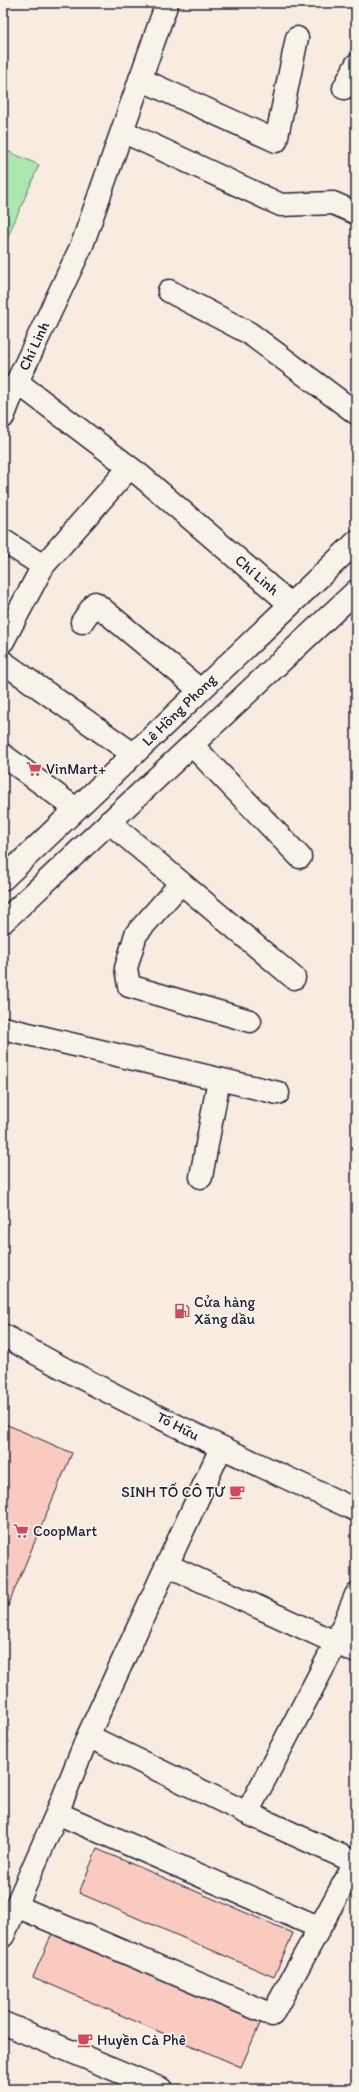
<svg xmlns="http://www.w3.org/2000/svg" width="359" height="2092" font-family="Itim,sans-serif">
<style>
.green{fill:#aae8af;stroke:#668575}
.building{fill:#facabf;stroke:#22223b}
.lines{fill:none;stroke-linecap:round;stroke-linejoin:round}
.minor-casing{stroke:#22223b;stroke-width:25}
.major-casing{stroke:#22223b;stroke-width:25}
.minor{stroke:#f7f3e8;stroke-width:22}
.major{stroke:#f7f3e8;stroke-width:22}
.labels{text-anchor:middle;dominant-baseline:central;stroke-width:3.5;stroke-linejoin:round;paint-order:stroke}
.street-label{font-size:15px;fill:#22223b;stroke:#f7f3e8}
.poi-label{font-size:15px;fill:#22223b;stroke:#f7f3e8;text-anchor:start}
</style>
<rect width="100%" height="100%" fill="#f8ebe0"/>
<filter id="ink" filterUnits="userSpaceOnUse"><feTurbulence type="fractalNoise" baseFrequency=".025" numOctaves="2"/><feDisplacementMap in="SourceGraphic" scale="8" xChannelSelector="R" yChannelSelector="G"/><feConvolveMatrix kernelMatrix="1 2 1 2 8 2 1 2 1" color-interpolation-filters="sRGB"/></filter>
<g filter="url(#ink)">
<!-- green -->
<path class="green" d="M3,149L39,165L3,248Z"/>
<!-- building -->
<path class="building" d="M3,1423L72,1453L6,1610L3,1609Z
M97,1849L293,1933L274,1977L79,1893Z
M54,1929L262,2019L241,2067L33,1977Z"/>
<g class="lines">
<defs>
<path id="minor" d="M167,3L82,245L17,382L141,476L290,604
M140,79L276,141L297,38
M344,88L356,65
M122,131L281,205L333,203L356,213
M169,291L249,333L356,413
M3,417L17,382
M4,541L43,566
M82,622L95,603L200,690
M3,641L43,566L129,468
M3,662L133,754
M192,745L300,857
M3,755L76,809
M109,822L294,978
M181,883L136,934L126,968L129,986L250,1021
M3,1028L278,1093
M201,1177L219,1079
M167,1565L356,1652
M88,1736L247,1813L355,1862
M57,1813L318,1927
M247,1813L336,1643L356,1595
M16,1906L272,2015L356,1861
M3,1936L57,1813L88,1736L221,1448
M3,2023L161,2089"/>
<path id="major" d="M3,879L356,542
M3,922L356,591
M3,1335C117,1400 237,1455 356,1510"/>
</defs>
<!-- minor casing -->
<use href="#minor" class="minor-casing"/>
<!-- major casing -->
<use href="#major" class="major-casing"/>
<!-- minor -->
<use href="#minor" class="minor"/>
<!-- major -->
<use href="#major" class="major"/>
</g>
</g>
<!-- icons -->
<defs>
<symbol id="supermarket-bare" viewBox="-9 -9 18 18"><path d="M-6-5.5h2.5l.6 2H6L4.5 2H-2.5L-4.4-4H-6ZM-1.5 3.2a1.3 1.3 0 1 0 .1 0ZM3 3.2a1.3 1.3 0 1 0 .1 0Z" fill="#d1495b" stroke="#f7f3e8" stroke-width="2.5" paint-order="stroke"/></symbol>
<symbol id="fuel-bare" viewBox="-9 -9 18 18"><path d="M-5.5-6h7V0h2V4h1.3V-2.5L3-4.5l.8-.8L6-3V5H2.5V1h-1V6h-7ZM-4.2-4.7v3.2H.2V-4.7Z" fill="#d1495b" stroke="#f7f3e8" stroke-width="2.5" paint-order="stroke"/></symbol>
<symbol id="cafe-bare" viewBox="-9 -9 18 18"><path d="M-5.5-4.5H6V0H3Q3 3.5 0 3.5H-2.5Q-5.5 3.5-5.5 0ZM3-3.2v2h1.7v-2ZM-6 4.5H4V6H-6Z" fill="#d1495b" stroke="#f7f3e8" stroke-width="2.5" paint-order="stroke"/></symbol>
</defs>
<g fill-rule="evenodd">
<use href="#supermarket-bare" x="23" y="758" width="22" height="22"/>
<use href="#fuel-bare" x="171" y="1300" width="22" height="22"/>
<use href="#cafe-bare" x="226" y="1481" width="22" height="22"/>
<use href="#supermarket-bare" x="10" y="1520" width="22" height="22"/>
<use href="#cafe-bare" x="74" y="2029" width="22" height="22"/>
</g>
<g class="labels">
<!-- street labels -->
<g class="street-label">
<text transform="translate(34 346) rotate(-65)">Chí Linh</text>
<text transform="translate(257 575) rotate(41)">Chí Linh</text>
<text transform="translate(179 710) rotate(-44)">Lê Hồng Phong</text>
<text transform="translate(178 1426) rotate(27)">Tố Hữu</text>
</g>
<!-- poi labels -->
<g class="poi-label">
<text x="46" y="769">VinMart+</text>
<text x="194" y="1302">Cửa hàng<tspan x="194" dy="17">Xăng dầu</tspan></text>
<text x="225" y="1492" text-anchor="end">SINH TỐ CÔ TƯ</text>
<text x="33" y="1531">CoopMart</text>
<text x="97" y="2040">Huyền Cà Phê</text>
</g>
</g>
<!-- margin -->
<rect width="359" height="2092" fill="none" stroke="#f7f3e8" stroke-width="16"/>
<rect x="8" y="8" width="343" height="2076" fill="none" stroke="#22223b" stroke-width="1.5" filter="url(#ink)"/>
</svg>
